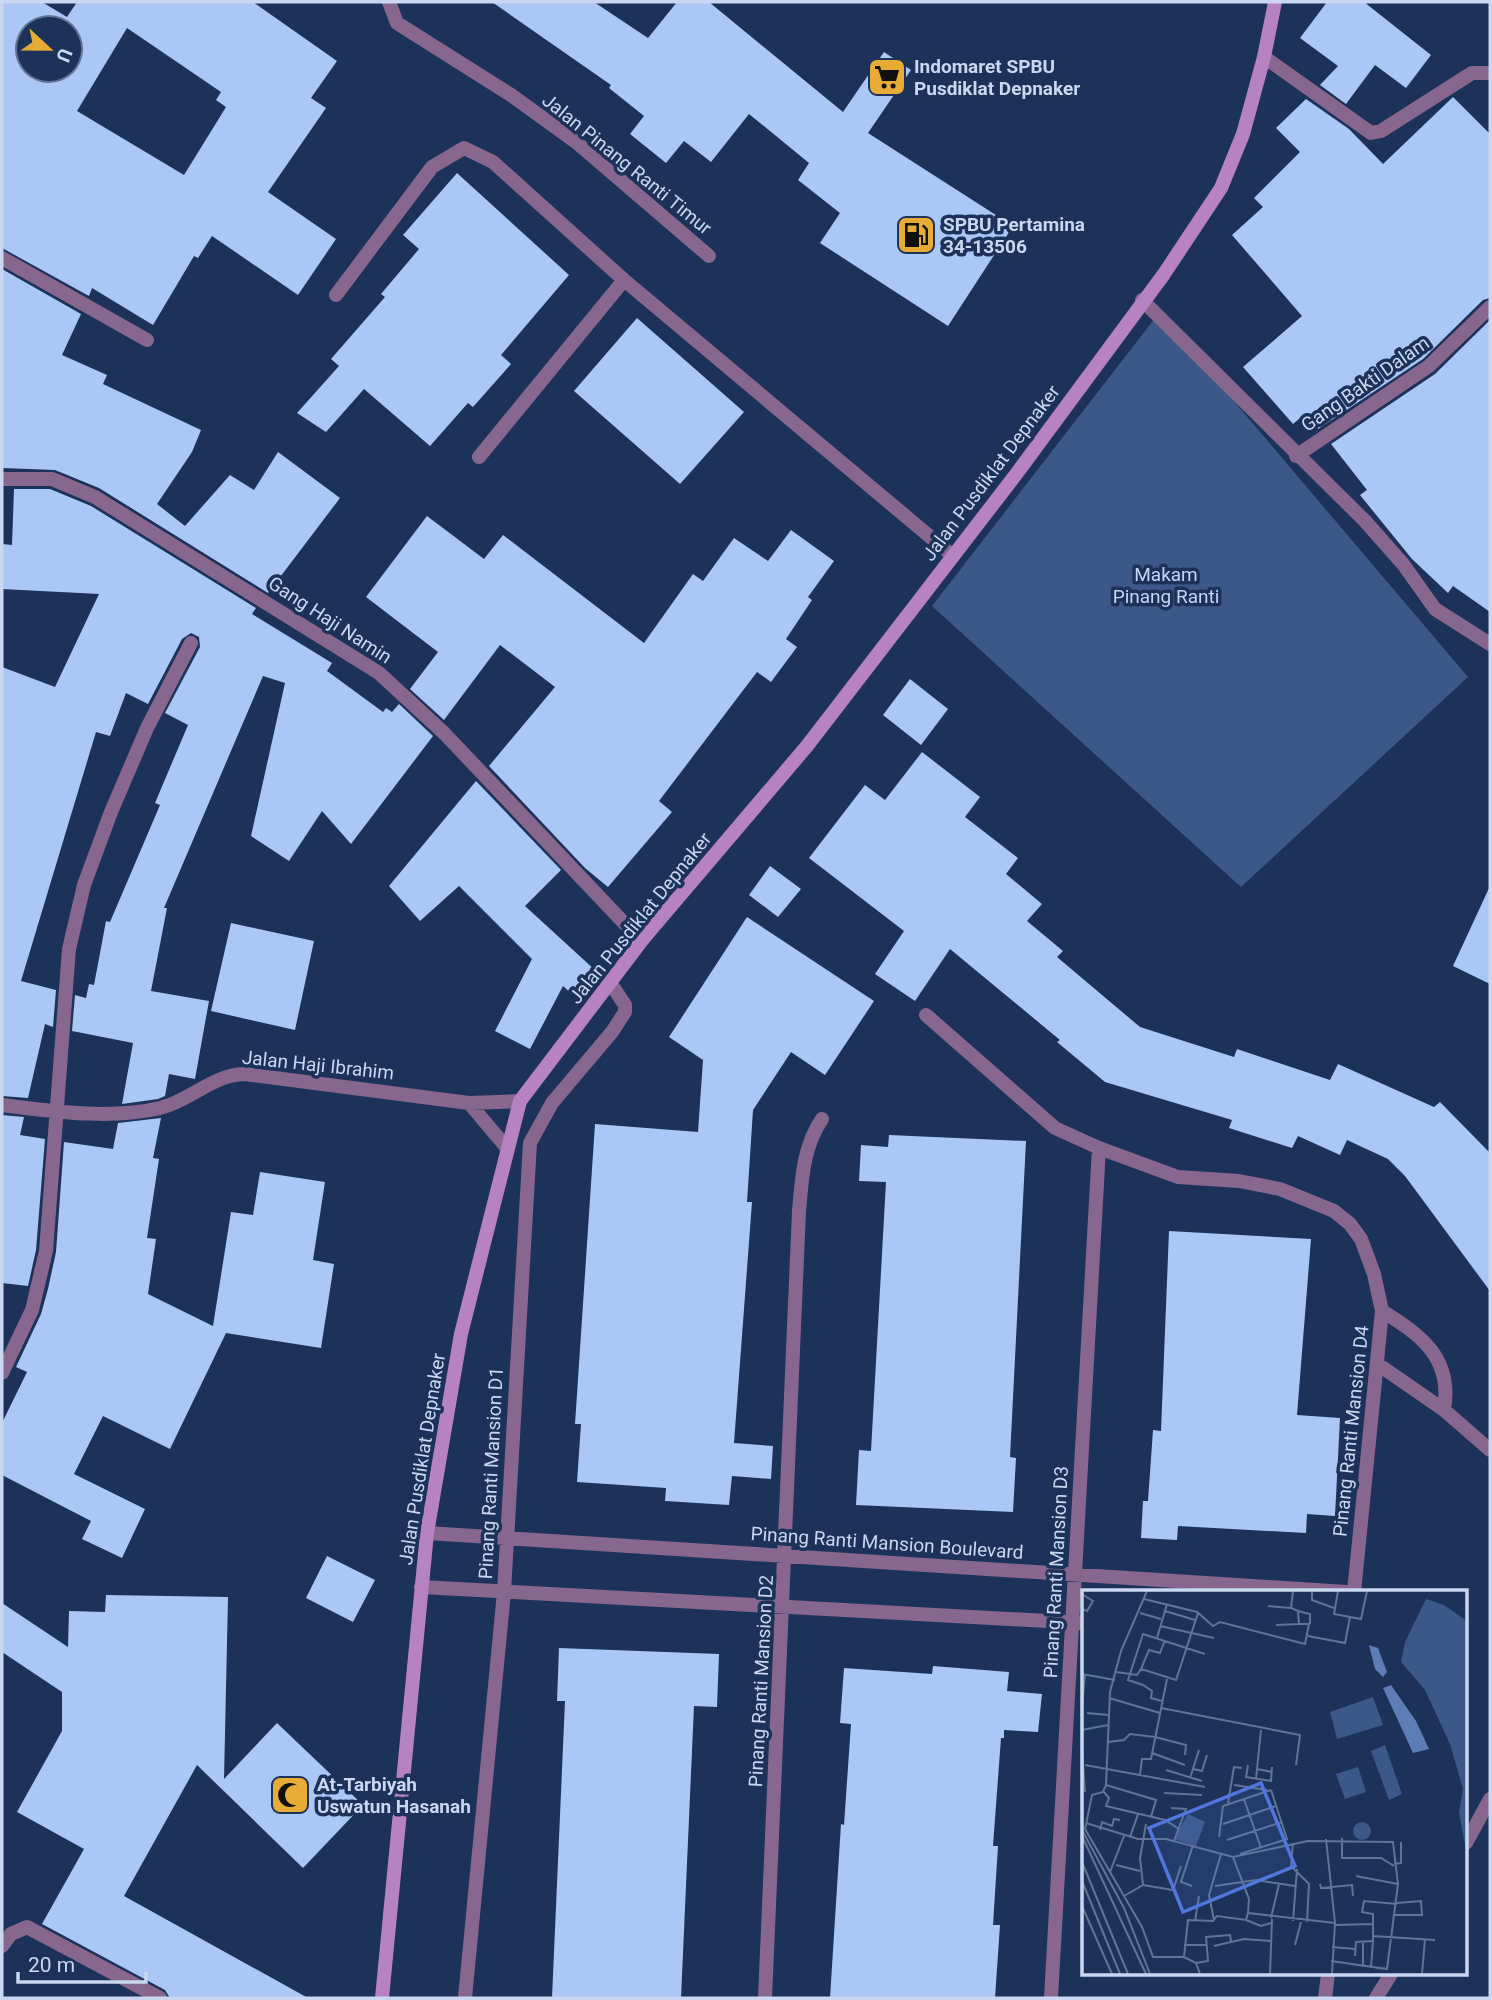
<svg xmlns="http://www.w3.org/2000/svg" width="1492" height="2000" font-family="Roboto,sans-serif">
<style>
.green{fill:#3c5888}
.building{fill:#abc7f6;fill-rule:evenodd}
.lines{fill:none;stroke-linecap:round;stroke-linejoin:round}
.street{stroke:#87678d;stroke-width:14}
.secondary{stroke:#b682c0;stroke-width:14}
.labels{text-anchor:middle;dominant-baseline:central;stroke-width:7;stroke-linejoin:round;paint-order:stroke}
.poi-label{font-size:19px;font-weight:bold;fill:#c9d8f0;stroke:#1d3258;text-anchor:start}
.street-label{font-size:19px;fill:#c9d8f0;stroke:#1d3258}
.park-label{font-size:19px;fill:#c2d6f6;stroke:#1d3258}
.inset-road{fill:none;stroke:#627495;stroke-width:2}
.view{fill:#5177df;fill-opacity:0.15;stroke:#5177df;stroke-width:3.5}
.inset-edge{fill:none;stroke:#c9d8f0;stroke-width:3.5}
</style>
<rect width="100%" height="100%" fill="#1d3258"/>
<!-- green -->
<path class="green" d="M1159,313L1468,677L1241,887L932,606Z"/>
<!-- building -->
<path class="building" d="M2,2H42L67,17L77,2H253L337,61L311,98L326,108L268,192L336,239L298,295L212,236L198,258L194,256L153,325L92,288L89,296L2,248ZM28,28H70V70H28ZM127,28L221,92L216,100L226,107L184,175L77,111Z
M492,2H594L648,38L677,2H709L843,112L884,52L911,70L868,133L1013,226L948,326L820,243L840,213L798,180L809,163L749,114L711,162L684,141L666,163L630,134L644,116L609,88L611,85Z
M1327,2H1364L1431,55L1406,88L1375,65L1346,104L1320,85L1338,66L1300,38Z
M1453,97L1490,134V298L1483,300L1423,359L1318,429L1306,413L1293,424L1243,367L1302,316L1232,235L1263,207L1254,198L1300,152L1276,128L1306,99L1349,129L1383,164Z
M457,173L569,275L501,355L511,364L473,407L468,403L430,446L364,389L326,432L297,413L339,366L331,359L385,297L381,294L419,249L403,235Z
M2,269L81,314L62,355L107,375L103,384L201,430L192,452L157,504L185,526L230,475L254,490L278,452L340,498L268,593L99,488L55,470L2,468Z
M637,318L744,412L680,484L574,391Z
M1490,320V612L1453,586L1448,593L1412,559L1360,495L1367,490L1331,444L1435,374Z
M14,489H50L91,506L256,608L252,614L332,663L327,671L383,712L386,708L392,712L399,704L433,736L351,844L322,811L289,861L251,836L285,683L263,676L164,908H167L151,991L209,1001L195,1079L169,1074L165,1096L158,1099L122,1104L133,1043L72,1031L75,995L86,998L89,984L94,985L106,921L110,922L160,805L155,803L188,725L165,713L200,647L199,637L191,633L182,639L148,704L126,693L110,736L96,732L21,981L56,990L53,1027L45,1024L28,1098L2,1096V667L55,687L99,594L2,589V544L12,545Z
M427,516L484,559L503,535L644,643L693,574L703,581L734,538L768,561L791,530L834,561L808,597L812,600L786,639L797,647L771,682L757,672L659,801L672,812L608,887L585,868L489,766L555,687L500,645L444,720L410,689L438,652L366,597Z
M910,679L948,709L921,745L883,715Z
M922,752L980,797L965,817L1018,858L1006,874L1042,904L1027,921L1063,951L1057,957L1140,1027L1234,1057L1237,1049L1330,1080L1338,1064L1434,1107L1440,1102L1490,1153V1291L1405,1176L1388,1159L1347,1140L1340,1155L1298,1136L1292,1148L1229,1128L1232,1120L1105,1082L1057,1042L1060,1040L950,949L915,1001L875,974L904,931L809,858L865,785L885,800Z
M476,781L561,870L525,906L596,971L574,996L563,986L530,1049L495,1031L532,959L459,886L420,921L389,886Z
M770,866L801,889L778,917L749,895Z
M1490,886V984L1453,966Z
M747,917L874,1001L825,1075L791,1052L753,1110L747,1202H752L734,1443L773,1446L771,1479L732,1476L729,1505L665,1501L666,1488L577,1482L581,1424H575L595,1124L698,1132L703,1060L669,1037Z
M231,923L314,941L295,1030L211,1011Z
M2,1115L24,1117L20,1135L45,1139L36,1250L28,1286L2,1283Z
M161,1118L153,1158L159,1159L147,1238L156,1239L148,1294L213,1326L231,1212L253,1215L260,1172L325,1182L313,1260L334,1264L321,1348L226,1333L170,1449L103,1416L74,1474L145,1509L122,1558L82,1539L91,1521L2,1475V1423L27,1372L16,1367L41,1314L48,1289L56,1252L64,1142L113,1149L118,1123Z
M889,1135L1026,1141L1010,1457L1016,1458L1013,1512L856,1505L859,1450L871,1451L886,1182L859,1181L861,1145L888,1147Z
M1169,1231L1311,1239L1297,1415L1340,1418L1335,1516L1307,1514L1306,1533L1178,1526L1177,1540L1141,1538L1143,1501H1148L1153,1430L1161,1431Z
M327,1556L375,1580L353,1622L306,1598Z
M106,1595L228,1597L224,1779L277,1723L363,1805L303,1868L197,1765L124,1896L308,1998H170L165,1990L42,1924L84,1849L17,1812L62,1731V1692L2,1652V1603L68,1647L69,1611L105,1612Z
M559,1648L719,1654L717,1707L694,1706L681,1998H552L565,1701H557Z
M933,1666L1009,1672L1007,1691L1042,1694L1038,1732L1004,1730V1738H1001L993,1846H998L993,1925H1000L995,1998H830L841,1824L844,1825L851,1724L840,1723L844,1668L932,1674Z"/>
<g class="lines">
<!-- street -->
<path class="street" d="M389,2L397,23L511,95L576,142L709,256
M1264,57L1371,133L1381,131L1472,73H1490
M2,258L147,340
M336,295L432,167L464,148L493,162L624,280L953,556
M1142,300L1365,521L1403,564L1435,609L1490,644
M1296,456L1429,366L1490,307
M479,457L624,280
M2,479H52L95,497L379,673L444,733L625,924L643,939
M926,1015L1055,1128L1099,1148L1178,1177L1239,1181L1280,1189L1334,1211L1350,1224L1361,1239L1374,1274L1382,1311L1354,1592
M469,1103L507,1148
M2,1105C52,1111 110,1120 160,1108C190,1101 212,1075 244,1074L469,1103L520,1101
M1382,1311C1421,1335 1453,1358 1444,1410
M1379,1365L1444,1410L1490,1450
M2,1373L32,1310L46,1251L69,949L84,885L111,812L147,728L191,643
M427,1533L1346,1592
M421,1587L1084,1623
M1466,1843L1490,1799
M2,1946L11,1934L27,1927L160,1998
M465,1998L504,1592L530,1143L552,1103L612,1032L625,1012V1005L611,984
M765,1998L799,1211C802,1178 803,1147 822,1119
M1051,1998L1099,1148
M1325,1998L1328,1974
M1376,1998L1391,1974"/>
<!-- secondary -->
<path class="secondary" d="M382,1998L427,1533L461,1334L520,1101L643,939L807,746L1017,473L1164,274L1221,188L1243,134L1264,57L1275,2"/>
</g>
<!-- icons -->
<defs>
<symbol id="supermarket-square" viewBox="-11 -11 22 22"><rect x="-9" y="-9" width="18" height="18" rx="4" fill="#e6ac36" stroke="#1d3258"/><path d="M-6-5.5h2.5l.6 2H6L4.5 2H-2.5L-4.4-4H-6ZM-1.5 3.2a1.3 1.3 0 1 0 .1 0ZM3 3.2a1.3 1.3 0 1 0 .1 0Z" fill="#111"/></symbol>
<symbol id="fuel-square" viewBox="-11 -11 22 22"><rect x="-9" y="-9" width="18" height="18" rx="4" fill="#e6ac36" stroke="#1d3258"/><path d="M-5.5-6h7V0h2V4h1.3V-2.5L3-4.5l.8-.8L6-3V5H2.5V1h-1V6h-7ZM-4.2-4.7v3.2H.2V-4.7Z" fill="#111"/></symbol>
<symbol id="mosque-square" viewBox="-11 -11 22 22"><rect x="-9" y="-9" width="18" height="18" rx="4" fill="#e6ac36" stroke="#1d3258"/><path d="M3.5-4.9A6 6 0 1 0 3.5 4.9A5 5 0 1 1 3.5-4.9Z" fill="#111"/></symbol>
</defs>
<g fill-rule="evenodd">
<use href="#supermarket-square" x="865" y="55" width="44" height="44"/>
<use href="#fuel-square" x="894" y="213" width="44" height="44"/>
<use href="#mosque-square" x="268" y="1773" width="44" height="44"/>
</g>
<g class="labels">
<!-- poi labels -->
<g class="poi-label">
<text x="914" y="66">Indomaret SPBU<tspan x="914" dy="22">Pusdiklat Depnaker</tspan></text>
<text x="943" y="224">SPBU Pertamina<tspan x="943" dy="22">34-13506</tspan></text>
<text x="317" y="1784">At-Tarbiyah<tspan x="317" dy="22">Uswatun Hasanah</tspan></text>
</g>
<!-- street labels -->
<g class="street-label">
<text transform="translate(627 164) rotate(39)">Jalan Pinang Ranti Timur</text>
<text transform="translate(1365 384) rotate(-35)">Gang Bakti Dalam</text>
<text transform="translate(991 473) rotate(-53)">Jalan Pusdiklat Depnaker</text>
<text transform="translate(330 620) rotate(33)">Gang Haji Namin</text>
<text transform="translate(640 918) rotate(-51)">Jalan Pusdiklat Depnaker</text>
<text transform="translate(318 1065) rotate(6)">Jalan Haji Ibrahim</text>
<text transform="translate(1351 1431) rotate(-84)">Pinang Ranti Mansion D4</text>
<text transform="translate(422 1459) rotate(-81)">Jalan Pusdiklat Depnaker</text>
<text transform="translate(491 1473) rotate(-87)">Pinang Ranti Mansion D1</text>
<text transform="translate(887 1543) rotate(4)">Pinang Ranti Mansion Boulevard</text>
<text transform="translate(1056 1572) rotate(-87)">Pinang Ranti Mansion D3</text>
<text transform="translate(761 1681) rotate(-87)">Pinang Ranti Mansion D2</text>
</g>
<!-- park labels -->
<g class="park-label">
<text x="1166" y="574">Makam<tspan x="1166" dy="22">Pinang Ranti</tspan></text>
</g>
</g>
<!-- overview -->
<g transform="translate(1082 1590)">
<rect width="385" height="385" fill="#1d3258"/>
<path d="M344,9L362,15L385,31V266L377,223L381,199L368,154L343,100L319,72L323,52ZM291,107L301,135L255,149L248,122ZM303,155L320,204L307,210L289,161ZM276,177L284,202L263,209L254,184ZM106,224L123,232L114,256L92,249ZM271 241a9 9 0 1 1 18 0a9 9 0 1 1-18 0Z" fill="#3c5888"/>
<path d="M287,55L296,58L305,82L301,87L293,79ZM309,95L334,131L347,159L331,163L301,98Z" fill="#5c7db5"/>
<path class="inset-road" d="M65,1L39,61L28,102L24,195L21,202L10,205L3,239L60,337L71,367H102L114,373L118,384M230,1V10L252,18M256,1L252,24L279,29L285,1M0,4L11,11L5,21L0,19M62,9L115,22L131,36L138,32L223,54L227,34H217L216,21L209,18L211,1M186,16L209,18M83,21L113,30M216,21L228,24V34M58,23L79,29M194,35L217,34M78,36L132,48M226,46L263,53L268,27M75,48L85,14M83,50L78,63L67,60L59,79L94,90L116,23M34,82L55,85L59,79M0,84L33,90M27,108L78,123M80,111L69,108L70,101L61,95L46,90L61,44L123,64M0,115L3,85M79,118L218,145L214,175M5,123L26,125M0,140L26,135M26,152L42,150L48,144L73,147L104,155L103,165M0,160L3,202M70,163L103,175M3,175L123,197M166,175L164,187L189,191L190,177M111,179L120,181L125,165M175,179L179,140M84,180L120,191M58,185L60,169H69L85,89M108,188L117,160M174,189L175,179L190,182M24,195L74,210L69,227M152,195L185,200M22,202L27,208L24,216L83,230L97,239M82,203L120,205M162,209L179,258M146,213L152,177L160,178M89,218L104,219L92,251M4,233L56,249H84L151,267L226,251L311,252L316,294L305,379L249,371M141,234L194,216M0,240L42,318L68,384M18,240L20,232L30,236L32,229L38,230M0,246L64,384M48,247L56,224M137,247L141,216L189,200M260,248V268H299L312,276M244,249L253,333L250,384M145,250L200,232M211,253L209,276L227,294L225,332M158,264L205,249L189,200M151,267L167,309L166,323M0,272L46,384M312,274L319,273V252M34,275L58,281M28,282L42,246M274,286L316,294M0,291L38,384M238,294L239,298L270,295L271,306M61,295L91,300L99,276M110,296L99,292L111,255M133,296L174,290L213,296M42,306L61,295L58,268L64,234M0,316L30,384M166,323L253,333M313,325H340L339,311L315,313M189,328L197,294M132,330L127,305L139,264M164,330L179,336L189,333M113,331L117,306M211,331L215,279M291,334V324L280,322L282,311L315,314M253,335L291,334V346M291,346L353,350M281,351V375M102,355H124M213,355L219,332M132,356L162,349L189,351M250,357L273,359M273,366L274,352L291,351V346M102,367L106,330L131,331L135,326L164,330L166,323M114,373L126,371L124,347L148,345L149,351M289,377L291,351M188,384L190,329M340,384L343,349"/>
<path class="view" d="M179,193L213,276L101,322L67,238Z"/>
<rect width="385" height="385" class="inset-edge"/>
</g>
<!-- border -->
<rect width="1492" height="2000" fill="none" stroke="#c9d8f0" stroke-width="7"/>
<!-- north arrow -->
<g transform="translate(49 49) rotate(112)"><circle r="33" fill="#1d3258" stroke="#627495" stroke-width="2"/>
<path d="M0-5L12 26L0 18L-12 26Z" fill="#e6ac36"/>
<text y="-10" font-size="19" font-weight="bold" text-anchor="middle" fill="#c9d8f0">U</text>
</g>
<!-- scale -->
<path d="M18 1972v10h128v-10" fill="none" stroke="#c9d8f0" stroke-width="3.5"/>
<text x="28" y="1972" font-size="21" fill="#c9d8f0" stroke="#1d3258" stroke-width="5" paint-order="stroke">20 m</text>
</svg>
